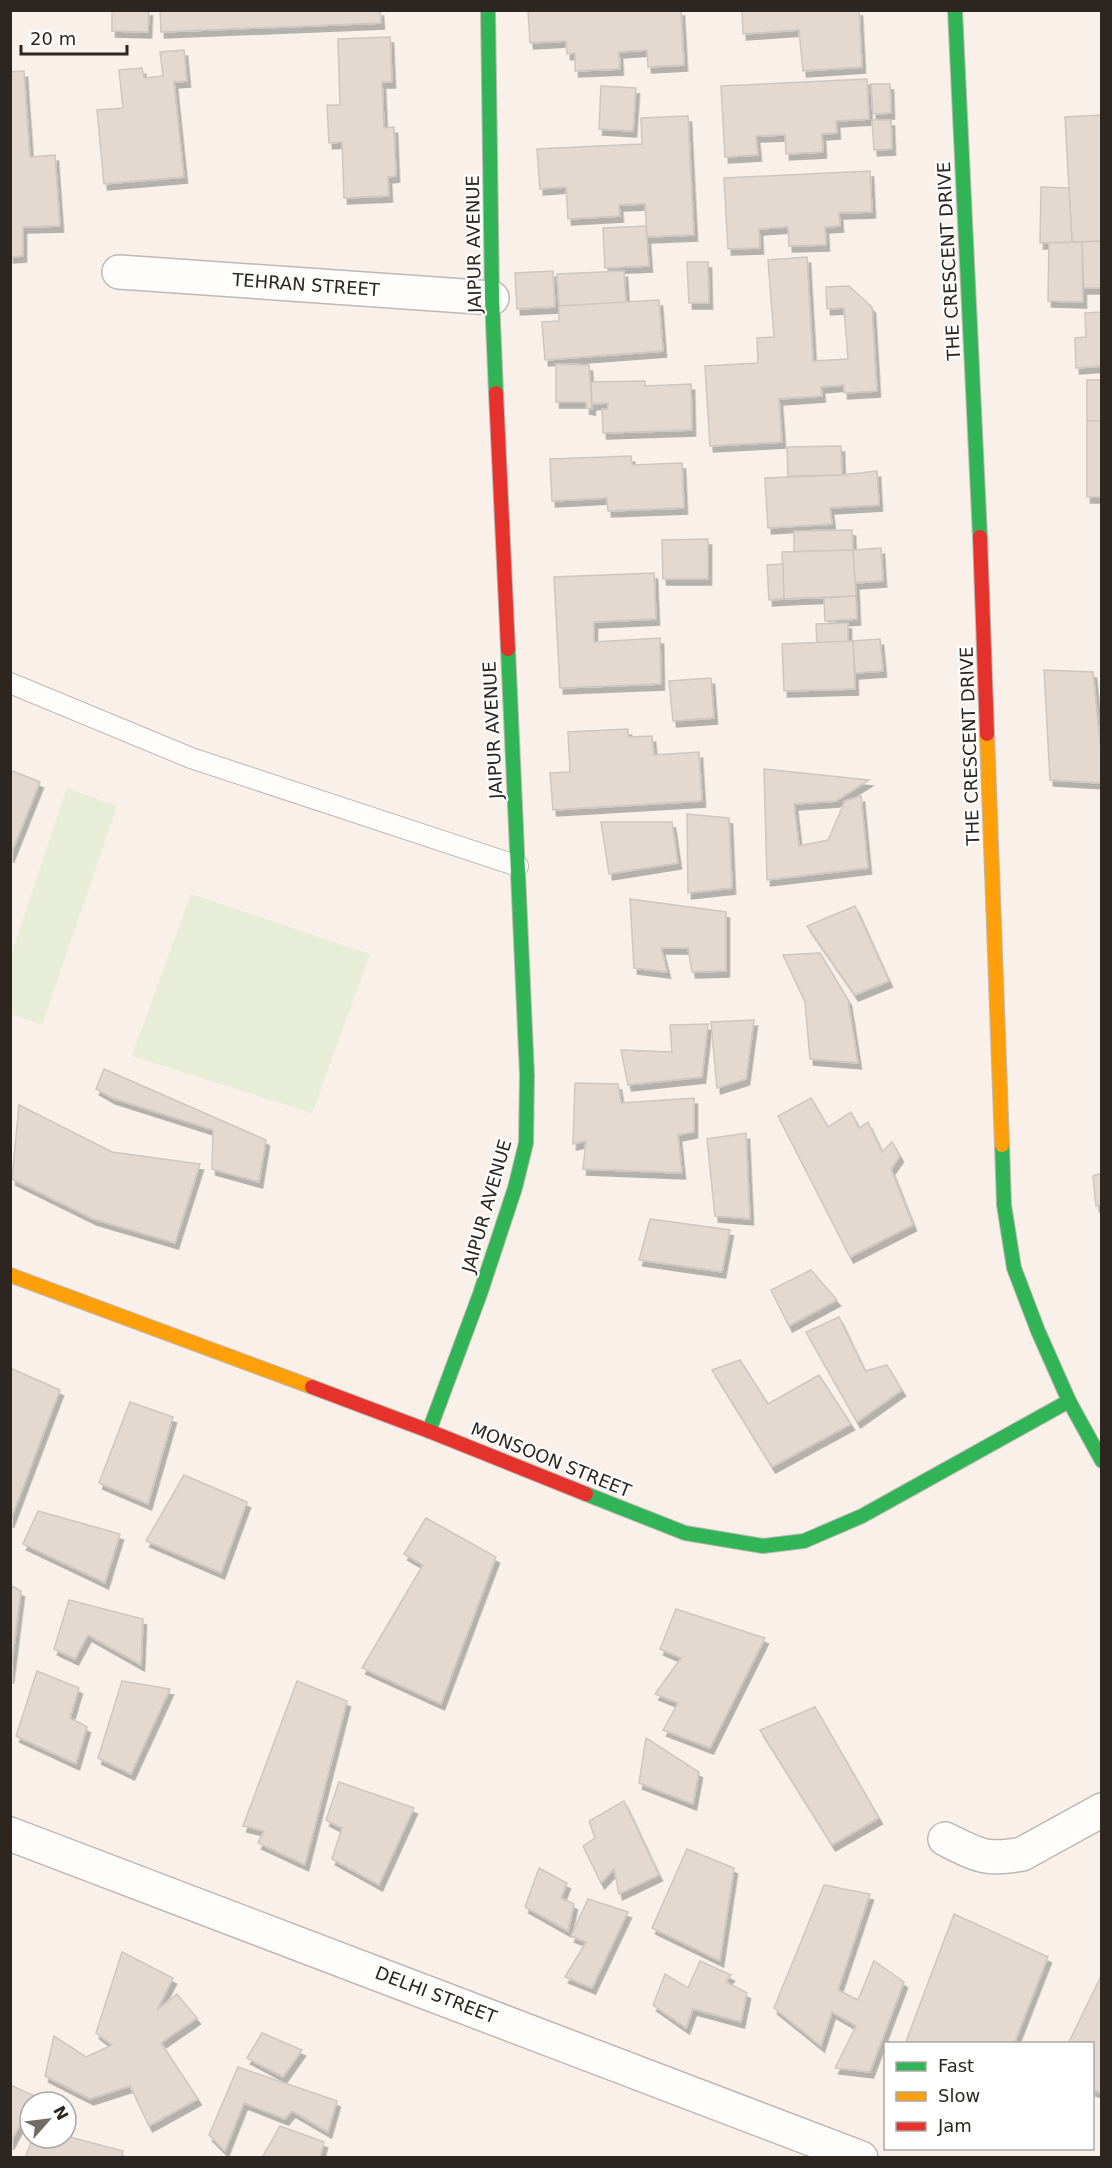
<svg xmlns="http://www.w3.org/2000/svg" width="1112" height="2168" viewBox="0 0 1112 2168" font-family="'DejaVu Sans',sans-serif">
<defs>
<filter id="shadow"><feDropShadow dx="3.5" dy="6" stdDeviation="0" flood-color="#0004"/></filter>
</defs>
<rect width="100%" height="100%" fill="#f8f0e9"/>
<!-- green -->
<g fill="#e8edd8">
<polygon points="67,788 117,806 42,1025 11,1014 11,956"/>
<polygon points="191,894 370,954 312,1113 132,1056"/>
</g>
<!-- building -->
<g fill="#e3d9d1" stroke="#cec6c0" stroke-width="1.5" filter="url(#shadow)">
<polygon points="112,10 149,10 148,32 112,31"/>
<polygon points="160,10 380,10 381,23 161,32"/>
<polygon points="528,10 681,10 684,65 648,67 647,50 619,52 620,69 575,71 575,53 567,54 566,41 530,43"/>
<polygon points="742,10 859,10 862,67 803,71 799,30 743,34"/>
<polygon points="390,37 392,82 382,82 384,128 394,127 396,176 388,177 389,196 344,198 342,142 329,143 327,105 340,105 338,39"/>
<polygon points="184,50 187,81 174,82 184,177 104,184 97,110 123,108 119,70 142,68 144,78 163,76 160,52"/>
<polygon points="24,71 30,157 55,155 60,226 23,227 23,256 10,257 10,72"/>
<polygon points="867,79 869,119 836,121 837,133 822,134 823,152 786,154 785,135 756,136 758,155 725,157 721,86"/>
<polygon points="871,84 890,84 891,113 873,114"/>
<polygon points="601,86 636,88 633,131 599,129"/>
<polygon points="1102,115 1102,241 1072,242 1065,117"/>
<polygon points="688,116 694,235 647,237 645,204 619,205 620,216 568,219 566,187 540,189 537,149 642,144 641,118"/>
<polygon points="872,120 891,120 892,149 874,150"/>
<polygon points="870,171 872,212 839,213 840,226 825,227 826,245 789,246 788,227 759,229 760,248 728,249 724,178"/>
<polygon points="1041,187 1069,188 1072,242 1040,243"/>
<polygon points="646,226 649,266 605,268 603,228"/>
<polygon points="1102,241 1102,288 1084,288 1082,242"/>
<polygon points="1082,242 1083,302 1048,301 1049,243"/>
<polygon points="807,257 813,361 848,359 844,308 827,309 826,287 849,286 872,307 877,391 844,393 844,385 821,387 822,396 779,399 782,442 710,446 705,366 758,363 757,338 774,337 768,260"/>
<polygon points="687,262 708,262 709,303 689,303"/>
<polygon points="553,271 555,307 517,309 515,273"/>
<polygon points="624,271 626,303 559,306 557,274"/>
<polygon points="659,300 663,351 545,360 542,322 559,321 559,306"/>
<polygon points="1101,312 1102,366 1076,368 1075,338 1086,337 1085,313"/>
<polygon points="556,364 589,365 592,409 586,408 586,402 556,402"/>
<rect x="1087" y="380" width="15" height="41"/>
<polygon points="645,381 645,386 691,384 692,430 603,433 602,409 608,409 608,403 592,404 591,382"/>
<rect x="1087" y="421" width="15" height="76"/>
<polygon points="841,446 842,475 788,476 787,447"/>
<polygon points="631,456 632,465 682,463 684,508 608,511 607,498 552,501 550,459"/>
<polygon points="877,471 879,505 830,508 832,524 768,528 765,478 842,475"/>
<polygon points="852,530 853,550 794,552 794,531"/>
<polygon points="708,539 708,579 663,579 662,540"/>
<polygon points="881,548 883,581 855,583 853,550"/>
<polygon points="853,550 856,596 784,599 782,552"/>
<polygon points="783,564 784,599 769,600 767,565"/>
<polygon points="654,573 656,619 594,622 594,642 660,638 661,684 560,688 554,577"/>
<polygon points="856,596 857,619 825,621 824,598"/>
<polygon points="848,623 848,642 817,643 816,624"/>
<polygon points="880,639 883,671 855,673 853,641"/>
<polygon points="853,641 855,689 784,691 782,644"/>
<polygon points="1044,670 1093,672 1102,762 1102,783 1050,780"/>
<polygon points="711,678 714,718 673,721 669,681"/>
<polygon points="628,729 628,737 652,736 654,755 699,752 702,801 553,810 550,773 570,772 568,732"/>
<polygon points="764,769 869,780 836,801 794,804 799,846 828,840 845,801 861,796 868,868 767,880"/>
<polygon points="10,770 40,782 10,857"/>
<polygon points="687,814 729,818 732,888 688,893"/>
<polygon points="601,822 672,822 678,863 609,874"/>
<polygon points="630,899 726,912 726,971 692,972 688,948 661,948 667,972 634,968"/>
<polygon points="855,906 889,981 855,995 807,926"/>
<polygon points="820,953 848,1000 858,1063 810,1059 805,1002 783,955"/>
<polygon points="754,1020 746,1079 717,1088 711,1022"/>
<polygon points="708,1024 702,1077 628,1085 621,1050 672,1052 670,1025"/>
<polygon points="104,1069 266,1140 259,1182 212,1169 213,1130 112,1098 96,1089"/>
<polygon points="575,1083 618,1084 621,1103 694,1098 694,1132 678,1135 682,1173 583,1169 586,1141 573,1144"/>
<polygon points="811,1098 828,1127 851,1112 859,1128 868,1122 882,1152 892,1142 900,1156 891,1169 913,1225 850,1257 778,1116"/>
<polygon points="19,1105 112,1152 200,1164 175,1243 93,1219 12,1179"/>
<polygon points="746,1133 750,1219 715,1216 707,1139"/>
<polygon points="1102,1173 1102,1204 1096,1206 1093,1176"/>
<polygon points="650,1219 730,1230 722,1272 639,1260"/>
<polygon points="811,1270 837,1300 789,1326 771,1290"/>
<polygon points="839,1317 865,1371 887,1365 902,1390 857,1422 806,1332"/>
<polygon points="740,1360 768,1404 819,1375 851,1424 772,1467 712,1370"/>
<polygon points="10,1368 60,1390 10,1522"/>
<polygon points="130,1402 173,1417 148,1504 99,1483"/>
<polygon points="184,1475 247,1502 221,1573 146,1541"/>
<polygon points="38,1511 120,1534 105,1583 23,1544"/>
<polygon points="426,1518 496,1557 441,1704 362,1668 423,1565 404,1554"/>
<polygon points="10,1585 21,1591 10,1678"/>
<polygon points="69,1600 143,1619 141,1665 88,1635 75,1659 54,1649"/>
<polygon points="676,1609 765,1638 710,1748 663,1730 678,1703 655,1694 681,1658 660,1649"/>
<polygon points="37,1671 79,1688 70,1718 87,1727 76,1764 16,1736"/>
<polygon points="122,1681 170,1689 131,1774 98,1758"/>
<polygon points="297,1681 347,1701 305,1865 258,1843 264,1831 243,1826"/>
<polygon points="815,1707 879,1818 832,1845 760,1730"/>
<polygon points="646,1738 699,1772 693,1804 639,1783"/>
<polygon points="339,1782 414,1808 379,1885 332,1859 342,1828 326,1820"/>
<polygon points="624,1801 659,1875 619,1894 614,1869 601,1883 583,1846 595,1838 589,1821"/>
<polygon points="687,1849 734,1868 720,1961 652,1928"/>
<polygon points="539,1868 567,1883 561,1898 574,1904 568,1931 525,1907"/>
<polygon points="824,1885 870,1894 838,1990 858,2000 874,1961 904,1982 870,2072 835,2068 856,2026 832,2012 821,2046 774,2008"/>
<polygon points="588,1899 628,1912 592,1988 565,1977 586,1942 571,1936"/>
<polygon points="954,1914 1048,1957 1014,2044 905,2044"/>
<polygon points="122,1952 173,1978 157,2010 177,1994 197,2018 161,2043 198,2099 149,2126 130,2086 90,2099 45,2076 54,2036 86,2057 112,2045 96,2033"/>
<polygon points="700,1961 731,1975 726,1982 747,1993 741,2022 693,2009 686,2028 653,2005 665,1974 688,1988"/>
<polygon points="1102,1974 1102,2093 1092,2090 1092,2044 1068,2044"/>
<polygon points="262,2033 302,2050 283,2077 247,2058"/>
<polygon points="238,2067 337,2101 328,2132 292,2111 285,2119 244,2103 225,2151 209,2135"/>
<polygon points="10,2085 35,2096 10,2144"/>
<polygon points="280,2126 324,2142 320,2158 262,2158"/>
<polygon points="66,2136 123,2151 121,2158 25,2158 33,2138 66,2138"/>
</g>
<g fill="none" stroke-linecap="round" stroke-linejoin="round">
<!-- lane casing -->
<g stroke="#bfb8b2" stroke-width="22">
<polyline id="lane" points="10,683 191,758 518,866"/>
</g>
<!-- street casing -->
<g stroke="#bfb8b2" stroke-width="36">
<g id="street">
<polyline points="119,272 492,298"/>
<polyline points="10,1834 861,2158"/>
<path d="M 945,1839 C 977,1855 986,1861 1022,1854 L 1102,1810"/>
</g>
</g>
<!-- fast casing -->
<g stroke="#bfb8b2" stroke-width="16">
<g id="fast">
<polyline points="488,10 492,298 496,393"/>
<polyline points="955,10 980,537"/>
<polyline points="1002,1145 1004,1205 1014,1268 1038,1331 1069,1401 1102,1461"/>
<polyline points="429,1431 480,1294 515,1188 526,1143 527,1075 508,649"/>
<polyline points="586,1494 685,1533 763,1546 804,1541 862,1516 1069,1401"/>
</g>
</g>
<!-- slow casing -->
<g stroke="#bfb8b2" stroke-width="16">
<g id="slow">
<polyline points="987,734 1002,1145"/>
<polyline points="10,1275 312,1387"/>
</g>
</g>
<!-- jam casing -->
<g stroke="#bfb8b2" stroke-width="16">
<g id="jam">
<polyline points="496,393 508,649"/>
<polyline points="980,537 987,734"/>
<polyline points="312,1387 429,1431 586,1494"/>
</g>
</g>
<!-- lane -->
<use href="#lane" stroke="#fefdfc" stroke-width="20"/>
<!-- street -->
<use href="#street" stroke="#fefdfc" stroke-width="33"/>
<!-- fast -->
<use href="#fast" stroke="#30b455" stroke-width="14"/>
<!-- slow -->
<use href="#slow" stroke="#ff9f0a" stroke-width="14"/>
<!-- jam -->
<use href="#jam" stroke="#e5322d" stroke-width="14"/>
</g>
<g text-anchor="middle" stroke-width="4.5" stroke-linejoin="round" paint-order="stroke">
<!-- street labels -->
<g font-size="18" fill="#2c2520" stroke="#fff">
<text transform="translate(474 244) rotate(-91)" y="6">JAIPUR AVENUE</text>
<text transform="translate(949 261) rotate(-93)" y="6">THE CRESCENT DRIVE</text>
<text transform="translate(306 285) rotate(4)" y="6">TEHRAN STREET</text>
<text transform="translate(493 730) rotate(-93)" y="6">JAIPUR AVENUE</text>
<text transform="translate(970 746) rotate(-92)" y="6">THE CRESCENT DRIVE</text>
<text transform="translate(487 1206) rotate(-74)" y="6">JAIPUR AVENUE</text>
<text transform="translate(551 1460) rotate(22)" y="6">MONSOON STREET</text>
<text transform="translate(436 1995) rotate(21)" y="6">DELHI STREET</text>
</g>
</g>
<!-- border -->
<rect width="1112" height="2168" fill="none" stroke="#2c2520" stroke-width="24"/>
<!-- legend -->
<rect x="884" y="2042" width="210" height="108" fill="#ffffff" stroke="#aba8a6" stroke-width="1.5"/>
<rect x="896" y="2062" width="30" height="9" fill="#30b455" stroke="#aba8a6" stroke-width="1.5"/>
<text x="938" y="2072" font-size="18" fill="#2c2520">Fast</text>
<rect x="896" y="2092" width="30" height="9" fill="#ff9f0a" stroke="#aba8a6" stroke-width="1.5"/>
<text x="938" y="2102" font-size="18" fill="#2c2520">Slow</text>
<rect x="896" y="2122" width="30" height="9" fill="#e5322d" stroke="#aba8a6" stroke-width="1.5"/>
<text x="938" y="2132" font-size="18" fill="#2c2520">Jam</text>
<!-- north arrow -->
<g transform="translate(48 2120) rotate(62)"><circle r="28" fill="#ffffff" stroke="#aba8a6" stroke-width="1.5"/>
<path d="M0-4.5L10 22L0 15L-10 22Z" fill="#736c66"/>
<text y="-9" font-size="16" font-weight="bold" text-anchor="middle" fill="#2c2520">N</text>
</g>
<!-- scale -->
<path d="M21 45v9h106v-9" fill="none" stroke="#2c2520" stroke-width="3"/>
<text x="30" y="45" font-size="18" fill="#2c2520" stroke="#ffffff" stroke-width="4.5" paint-order="stroke">20 m</text>
</svg>
